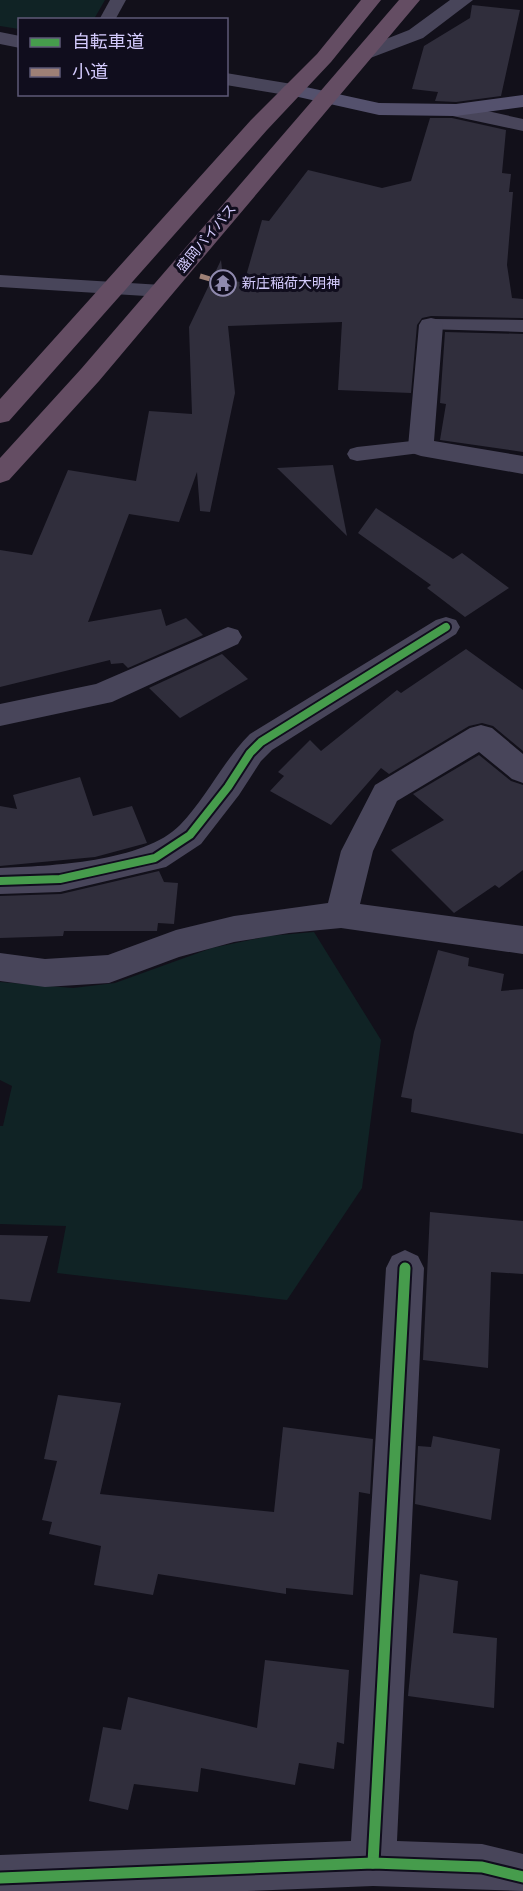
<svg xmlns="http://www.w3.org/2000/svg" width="523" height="1891" viewBox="0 0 523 1891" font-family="'IBM Plex Sans','Noto Sans JP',sans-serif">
<rect width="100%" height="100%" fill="#12101a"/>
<!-- green -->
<g fill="#102325">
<polygon points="0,0 105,0 94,19 20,20 19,29 0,26"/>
<polygon points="314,932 381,1040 362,1188 287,1300 57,1273 66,1226 0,1224 0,1126 3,1126 12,1086 0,1080 0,982 73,988 115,983 212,948 269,936"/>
</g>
<!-- building -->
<g fill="#302e3c">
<polygon points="472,5 520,10 501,96 456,102 435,101 438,92 412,89 424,46 470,18"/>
<polygon points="430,118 452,118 506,130 502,173 511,174 509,192 513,192 507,265 512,298 523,299 523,318 431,316 422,318 417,325 411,393 338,390 342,322 228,326 235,393 210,512 200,511 197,472 179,522 129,514 88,622 161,609 166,626 186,618 203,635 128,668 123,663 111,664 110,660 0,687 0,550 32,555 68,470 136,481 149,411 192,414 189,327 221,260 223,278 244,283 262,220 269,221 308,170 382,188 411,181"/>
<polygon points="445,332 523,334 523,452 440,440 446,404 440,403"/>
<polygon points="333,465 347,536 277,468"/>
<polygon points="376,508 453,559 462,553 509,588 465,617 427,588 431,585 358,533"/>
<polygon points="466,649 523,690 523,751 493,726 482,723 469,726 389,774 381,768 331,825 270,791 284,776 278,772 310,740 321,751 397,690 401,693"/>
<polygon points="222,654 248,679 180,718 149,688"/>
<polygon points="479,755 511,781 523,785 523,870 499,888 495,885 454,913 391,850 444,820 413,794"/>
<polygon points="80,777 93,816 132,806 147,843 95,857 0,866 0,806 17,809 13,795"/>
<polygon points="159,871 164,882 178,883 174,924 158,923 157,931 64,931 63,936 0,938 0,896 61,894"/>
<polygon points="438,950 469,958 468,966 504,974 501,991 523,989 523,1134 411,1112 412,1099 401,1097 414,1032"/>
<polygon points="430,1212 523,1221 523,1274 491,1272 488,1368 423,1360"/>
<polygon points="0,1235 48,1236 30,1302 0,1299"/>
<polygon points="58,1395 121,1403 100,1494 274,1512 283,1427 373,1439 370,1494 359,1492 353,1595 286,1588 286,1594 158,1574 153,1595 94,1585 101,1546 49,1534 52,1522 42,1520 57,1461 44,1459"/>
<polygon points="433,1436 500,1449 491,1520 415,1504 418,1446 431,1447"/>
<polygon points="420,1574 458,1581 453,1633 497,1638 494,1708 408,1696"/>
<polygon points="265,1660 349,1670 344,1744 337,1742 334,1769 299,1763 295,1785 201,1768 198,1792 134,1784 128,1810 89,1801 103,1727 121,1730 128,1697 257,1728"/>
</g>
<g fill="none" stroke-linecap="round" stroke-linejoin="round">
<!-- lane -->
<g fill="#48455a" fill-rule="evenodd">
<polygon points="110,0 126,0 115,20 99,20"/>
<polygon points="0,275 162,285 169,287 171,291 169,295 162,297 0,287"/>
<polygon points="431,319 523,320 523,332 424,329 422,325 424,321"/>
<polygon points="421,440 428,442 431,447 428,452 357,461 350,459 347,454 350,449 357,447"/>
</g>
<!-- street -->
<g fill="#48455a" fill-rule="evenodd">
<polygon points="450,0 473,0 423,38 365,60 358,58 355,54 358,50 409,30"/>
<polygon points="0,32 20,36 20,48 0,44"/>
<polygon points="226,73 292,84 299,86 303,90 299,94 292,96 226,85"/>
<polygon points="456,104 523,119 523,131 448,115 445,110 448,105"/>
<polygon points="431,318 440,320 443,325 434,441 523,456 523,474 421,456 412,453 408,447 419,325 422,320"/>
<path d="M 446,617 L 456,620 L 460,627 L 456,634 L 272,750 L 261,761 L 239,795 L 201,844 L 166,867 L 60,892 L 0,894 L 0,868 C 50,866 144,862 180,825 C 207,797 223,761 250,734 L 436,620 Z"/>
<polygon points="228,627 238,630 242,637 238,644 112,702 0,726 0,704 96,684"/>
<polygon points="481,725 492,728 523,754 523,783 512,779 479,752 397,801 373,851 360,904 523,926 523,954 341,928 289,933 234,942 179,957 109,983 45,987 0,981 0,953 45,959 108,955 176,930 234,916 328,903 341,851 375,785 470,728"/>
<polygon points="405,1250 418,1256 424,1268 397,1841 482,1844 523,1854 523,1891 373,1886 247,1891 0,1891 0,1855 351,1841 386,1268 392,1256"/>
</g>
<!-- secondary -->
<polygon fill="#54516d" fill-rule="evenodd" points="292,84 379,103 456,104 523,95 523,107 456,116 379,115 285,94 281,90 285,86"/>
<!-- highway -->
<g fill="#644d63" fill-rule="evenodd">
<polygon points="361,0 381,0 331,62 267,130 9,421 0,423 0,399 251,120 317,54"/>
<polygon points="399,0 420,0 99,381 9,480 0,483 0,458 81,369"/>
</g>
<!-- quiet -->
<polyline stroke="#9e8076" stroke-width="5" stroke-dasharray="10 5" stroke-linecap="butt" points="200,276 217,281"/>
<!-- cycleway-far1 casing -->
<g stroke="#100d1d" stroke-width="12">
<polyline id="cycleway-far1" points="0,881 60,879 155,858 190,835 228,787 250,753 261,742 446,627"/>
</g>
<!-- cycleway casing -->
<g stroke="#100d1d" stroke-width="15">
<g id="cycleway">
<polyline points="373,1863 405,1268"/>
<polyline points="0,1878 373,1863 482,1867 523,1877"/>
</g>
</g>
<!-- cycleway-far1 -->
<use href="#cycleway-far1" stroke="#469c4c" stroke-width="8"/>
<!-- cycleway -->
<use href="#cycleway" stroke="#469c4c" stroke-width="11"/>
</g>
<!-- icons -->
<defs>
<g id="temple-ring" transform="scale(1.35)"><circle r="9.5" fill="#100d1d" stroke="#908aae" stroke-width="1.5"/><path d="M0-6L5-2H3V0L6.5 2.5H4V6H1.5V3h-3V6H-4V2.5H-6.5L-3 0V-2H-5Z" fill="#908aae"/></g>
</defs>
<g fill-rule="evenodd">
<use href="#temple-ring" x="223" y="283"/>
</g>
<g text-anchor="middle" stroke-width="6" stroke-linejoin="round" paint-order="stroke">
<!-- far-street labels -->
<g font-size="14" fill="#d4cbfd" stroke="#100d1d">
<text transform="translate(206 238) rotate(-50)" y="5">盛岡バイパス</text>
</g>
<!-- far-poi labels -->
<g font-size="14" fill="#d4cbfd" stroke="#100d1d" text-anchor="start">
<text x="242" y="288">新庄稲荷大明神</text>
</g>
</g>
<!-- legend -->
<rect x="18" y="18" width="210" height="78" fill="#100d1d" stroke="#5e5977" stroke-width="1.5"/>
<rect x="30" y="38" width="30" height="9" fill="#469c4c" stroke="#5e5977" stroke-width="1.5"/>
<text x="72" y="48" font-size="18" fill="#d4cbfd">自転車道</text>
<rect x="30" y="68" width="30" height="9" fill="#9e8076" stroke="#5e5977" stroke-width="1.5"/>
<text x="72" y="78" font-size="18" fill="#d4cbfd">小道</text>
</svg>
